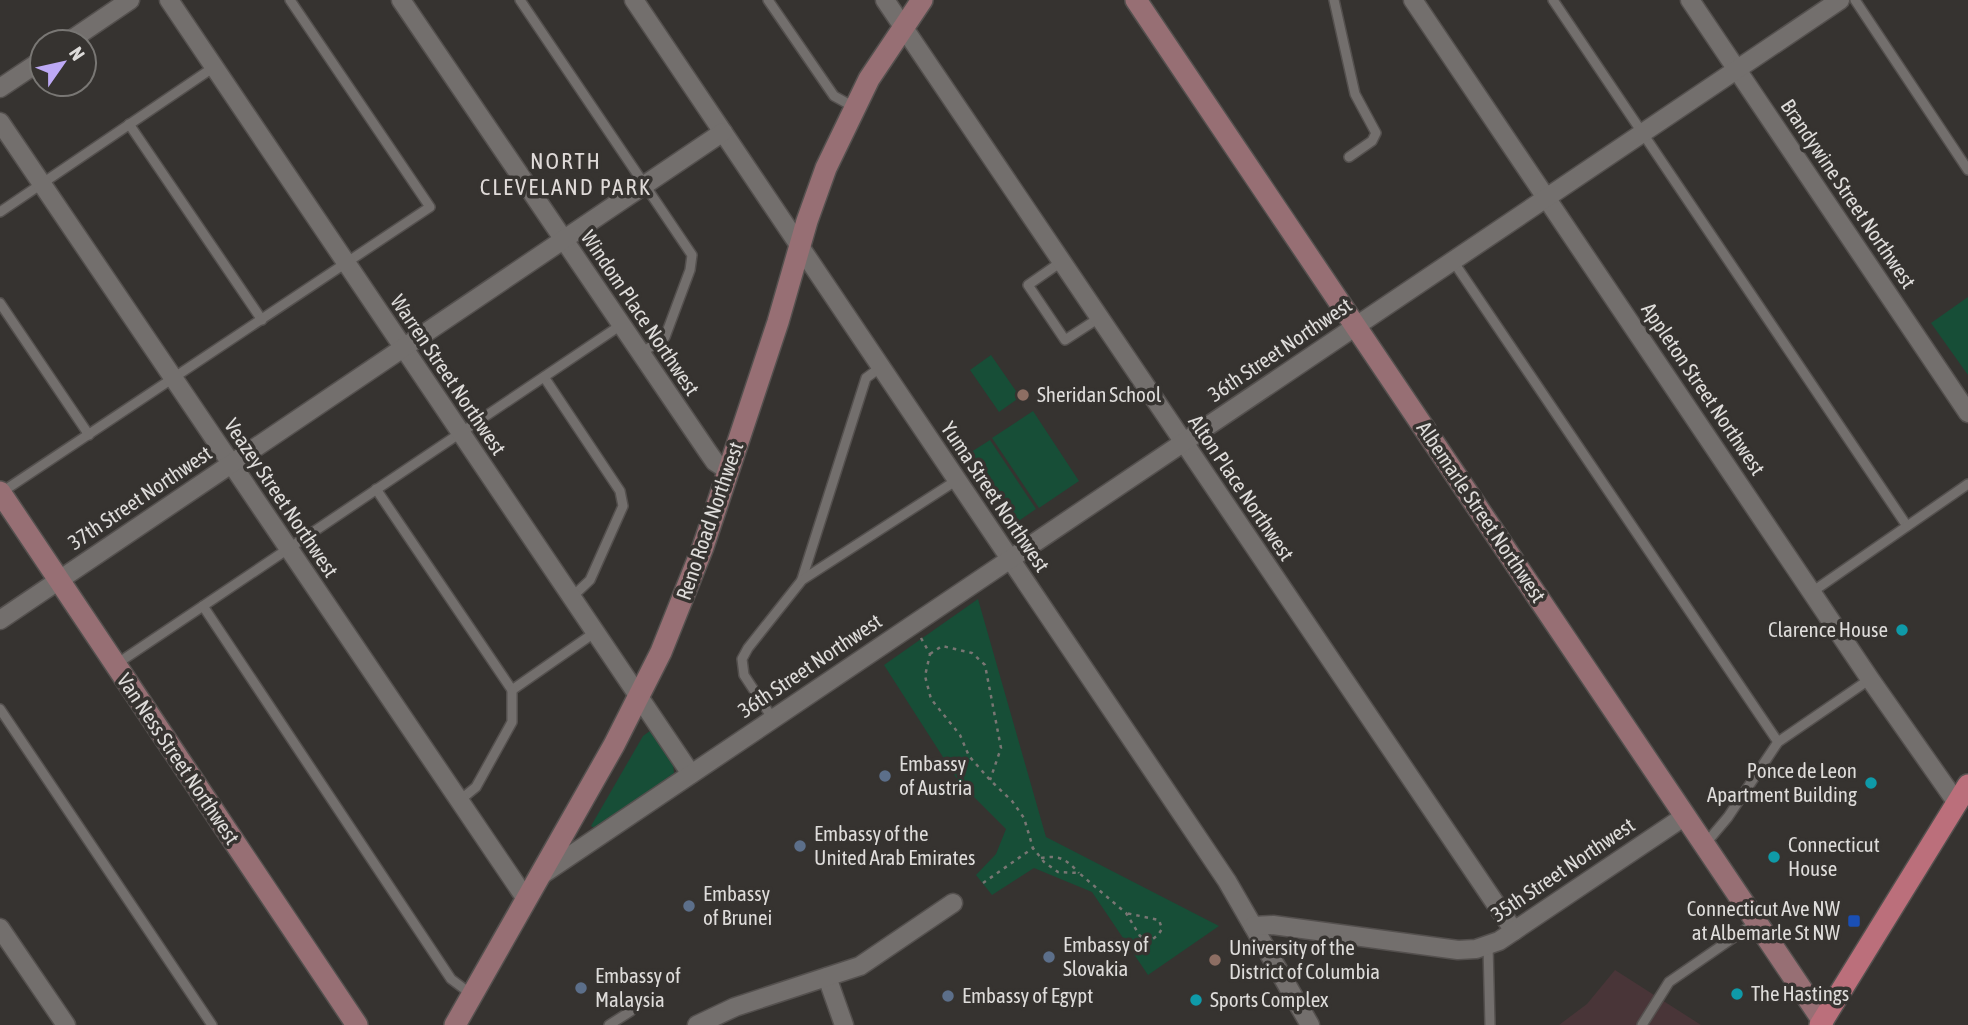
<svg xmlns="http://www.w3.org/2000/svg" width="1968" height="1025" viewBox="0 0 1968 1025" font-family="'Asap Condensed',sans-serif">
<rect width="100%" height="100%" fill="#363330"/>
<!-- commercial -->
<polygon fill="#493538" points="1615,970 1701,1025 1559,1025 1587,1004"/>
<!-- green -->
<g fill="#174e37">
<polygon points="1968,297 1968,375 1931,323"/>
<polygon points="991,355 1020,397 999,412 970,370"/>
<polygon points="1033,411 1079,481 1039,508 992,438"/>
<polygon points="990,440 1036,509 1014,524 968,454"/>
<polygon points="978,599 1046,837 1219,926 1148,975 1092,892 1034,868 992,895 976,875 996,854 1006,829 959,782 884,665"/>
<polygon points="650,731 673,764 674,773 596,829 591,826 643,736"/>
</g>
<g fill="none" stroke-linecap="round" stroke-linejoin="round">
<!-- lane casing -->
<g stroke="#54504e" stroke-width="12">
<g id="lane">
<polyline points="520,0 692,255 690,270 665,337 640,354"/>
<polyline points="768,0 834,96 854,107"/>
<polyline points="1334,0 1355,94 1376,133 1372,141 1349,157"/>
<polyline points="1553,0 1907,526"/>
<polyline points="1855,0 1968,170"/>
<polyline points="129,124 262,320"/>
<polyline points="0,212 214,67"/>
<polyline points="1453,261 1778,742"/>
<polyline points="1061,262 1028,285 1065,340 1099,318"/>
<polyline points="0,303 89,435"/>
<polyline points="544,377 620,491 623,506 590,580 571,598"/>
<polyline points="376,489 512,690 594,633"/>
<polyline points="2,492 430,207 290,0"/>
<polyline points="802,579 866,378 881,367"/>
<polyline points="1812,592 1968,484"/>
<polyline points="115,665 203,606"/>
<polyline points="0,709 212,1025"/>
<polyline points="773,719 744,675 742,659 748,648 802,580 957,480"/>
<polyline points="459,801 476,787 512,722 512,690"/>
<polyline points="1706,843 1728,817 1778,742 1870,679"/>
<polyline points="1488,946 1490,1025"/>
<polyline points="471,994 451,979 203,606 621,325"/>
<polyline points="609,1025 631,1011"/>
<polyline points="1642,1025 1669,982 1756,922"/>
</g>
</g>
<!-- street casing -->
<g stroke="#54504e" stroke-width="21">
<g id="street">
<polyline points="169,0 691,774"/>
<polyline points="401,0 708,452 715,462 729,471"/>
<polyline points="634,0 1227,881 1310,1025"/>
<polyline points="885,0 1514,931"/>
<polyline points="1413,0 1870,679 1957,803"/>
<polyline points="1690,0 1968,413"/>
<polyline points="68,42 130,0"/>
<polyline points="0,88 42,60"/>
<polyline points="0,122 526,899"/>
<polyline points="0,620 723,132"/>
<polyline points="540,876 1840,0"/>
<polyline points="1253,926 1273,925 1458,950 1476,949 1499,941 1685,816"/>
<polyline points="0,928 66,1025"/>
<polyline points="827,977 844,1025"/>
<polyline points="697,1025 735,1007 860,966 953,903"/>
</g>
</g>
<!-- secondary casing -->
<g stroke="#54504e" stroke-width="24">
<g id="secondary">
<polyline points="1136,0 1823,1021"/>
<polyline points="0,492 357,1025"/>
<polyline points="455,1025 614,745 661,652 703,547 778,322 807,221 826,168 869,79 922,0"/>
</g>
</g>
<!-- primary casing -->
<g stroke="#54504e" stroke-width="24">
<polyline id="primary" points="1820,1025 1968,785"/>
</g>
<!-- path -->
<g stroke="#787673" stroke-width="2.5" stroke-dasharray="3.5 5" stroke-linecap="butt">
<polyline points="921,638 930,654 925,676 931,699 960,735 969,756 990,780 1012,801 1024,818 1033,848 1044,862 1058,872 1079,873 1126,913 1140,936 1150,941 1158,935 1162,929 1159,920 1126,913"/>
<polyline points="930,654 942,646 972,653 985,665 1001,748 990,780"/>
<path d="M 1041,858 C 1060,855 1066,859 1079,873"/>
<polyline points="983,883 1033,848"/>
</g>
<!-- lane -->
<use href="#lane" stroke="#736f6d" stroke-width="9"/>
<!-- street -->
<use href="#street" stroke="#736f6d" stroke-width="18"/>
<!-- secondary -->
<use href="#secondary" stroke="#976f74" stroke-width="21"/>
<!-- primary -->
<use href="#primary" stroke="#bb6f7b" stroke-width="21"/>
</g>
<!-- markers -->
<g fill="#8d6e63" stroke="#363330" stroke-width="2.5">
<circle cx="1023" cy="395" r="7"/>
<circle cx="1215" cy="960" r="7"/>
</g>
<g fill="#0f9aa8" stroke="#363330" stroke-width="2.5">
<circle cx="1902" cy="630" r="7"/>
<circle cx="1871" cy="783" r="7"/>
<circle cx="1774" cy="857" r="7"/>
<circle cx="1737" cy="994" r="7"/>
<circle cx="1196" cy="1000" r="7"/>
</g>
<g fill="#5c6f8a" stroke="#363330" stroke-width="2.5">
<circle cx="885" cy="776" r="7"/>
<circle cx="800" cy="846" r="7"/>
<circle cx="689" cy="906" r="7"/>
<circle cx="1049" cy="957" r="7"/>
<circle cx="581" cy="988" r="7"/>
<circle cx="948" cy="996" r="7"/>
</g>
<rect fill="#1a4fb4" stroke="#363330" stroke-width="2.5" x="1847" y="914" width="14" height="14" rx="3.5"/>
<g text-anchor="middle" stroke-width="7" stroke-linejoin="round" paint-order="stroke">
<!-- street labels -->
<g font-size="21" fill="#dedcda" stroke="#363330">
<text transform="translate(1848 194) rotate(56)" y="7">Brandywine Street Northwest</text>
<text transform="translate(640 313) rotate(56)" y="7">Windom Place Northwest</text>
<text transform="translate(1280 350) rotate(-34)" y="7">36th Street Northwest</text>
<text transform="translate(448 375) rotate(56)" y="7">Warren Street Northwest</text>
<text transform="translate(1703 389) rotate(56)" y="7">Appleton Street Northwest</text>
<text transform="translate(1241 488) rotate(56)" y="7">Alton Place Northwest</text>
<text transform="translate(995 497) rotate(56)" y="7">Yuma Street Northwest</text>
<text transform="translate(140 498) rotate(-34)" y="7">37th Street Northwest</text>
<text transform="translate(281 498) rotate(56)" y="7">Veazey Street Northwest</text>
<text transform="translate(1481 512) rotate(56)" y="7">Albemarle Street Northwest</text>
<text transform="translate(710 521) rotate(-71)" y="7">Reno Road Northwest</text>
<text transform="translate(810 666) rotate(-34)" y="7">36th Street Northwest</text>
<text transform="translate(178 759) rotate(56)" y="7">Van Ness Street Northwest</text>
<text transform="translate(1563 870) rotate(-34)" y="7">35th Street Northwest</text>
</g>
<!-- poi labels -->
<g font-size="21" fill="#dedcda" stroke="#363330" text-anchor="start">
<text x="1037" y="402">Sheridan School</text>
<text x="1888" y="637" text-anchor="end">Clarence House</text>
<text x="899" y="771">Embassy<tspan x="899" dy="24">of Austria</tspan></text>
<text x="1857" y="778" text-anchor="end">Ponce de Leon<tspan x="1857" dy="24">Apartment Building</tspan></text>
<text x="814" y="841">Embassy of the<tspan x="814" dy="24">United Arab Emirates</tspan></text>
<text x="1788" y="852">Connecticut<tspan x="1788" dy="24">House</tspan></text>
<text x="703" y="901">Embassy<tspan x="703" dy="24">of Brunei</tspan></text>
<text x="1840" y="916" text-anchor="end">Connecticut Ave NW<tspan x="1840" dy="24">at Albemarle St NW</tspan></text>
<text x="1063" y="952">Embassy of<tspan x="1063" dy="24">Slovakia</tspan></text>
<text x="1229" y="955">University of the<tspan x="1229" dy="24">District of Columbia</tspan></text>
<text x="595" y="983">Embassy of<tspan x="595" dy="24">Malaysia</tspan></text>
<text x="1751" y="1001">The Hastings</text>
<text x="962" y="1003">Embassy of Egypt</text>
<text x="1210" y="1007">Sports Complex</text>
</g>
<!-- neighbourhood labels -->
<g font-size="23" letter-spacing="2" fill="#dfdad8" stroke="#363330">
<text x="566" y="169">NORTH<tspan x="566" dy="26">CLEVELAND PARK</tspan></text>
</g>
</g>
<!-- north arrow -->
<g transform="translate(63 63) rotate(56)"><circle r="33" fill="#363330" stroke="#797774" stroke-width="2"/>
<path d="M0-5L12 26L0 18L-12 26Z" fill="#bda9f5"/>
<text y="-10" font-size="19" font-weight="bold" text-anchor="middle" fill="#dedcda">N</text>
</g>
</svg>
